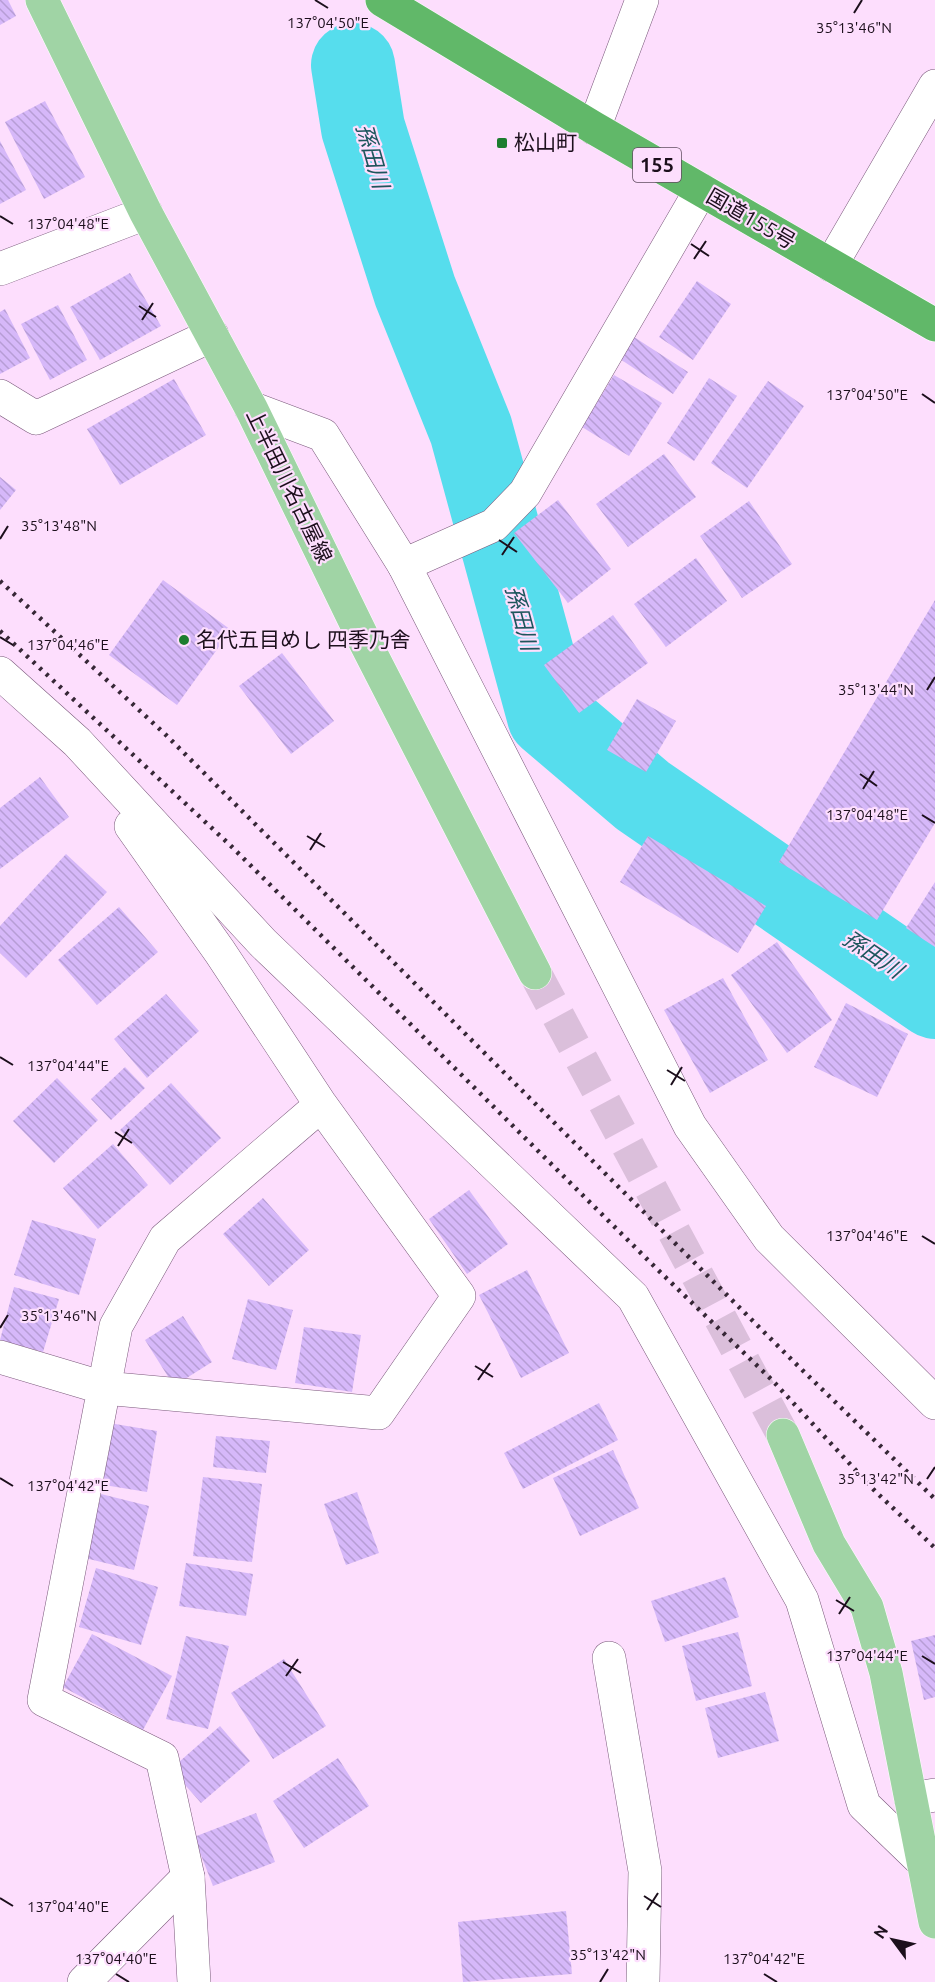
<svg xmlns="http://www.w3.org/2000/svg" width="935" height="1982" viewBox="0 0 935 1982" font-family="Ubuntu,'Noto Sans JP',sans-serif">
<defs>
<pattern id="building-back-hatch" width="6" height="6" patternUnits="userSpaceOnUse" patternTransform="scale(1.5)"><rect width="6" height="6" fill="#d6b8f9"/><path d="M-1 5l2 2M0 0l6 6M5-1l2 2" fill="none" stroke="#b79dd5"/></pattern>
</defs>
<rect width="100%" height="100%" fill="#fddefd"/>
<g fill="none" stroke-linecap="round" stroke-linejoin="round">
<!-- river -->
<polyline stroke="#56dded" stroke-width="84" points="353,65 363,128 415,291 471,430 549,716 643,796 935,997"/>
</g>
<!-- building -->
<g fill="url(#building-back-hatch)">
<polygon points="0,0 8,0 16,16 0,25"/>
<polygon points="45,101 85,177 44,199 5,122"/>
<polygon points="0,141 26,190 0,204"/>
<polygon points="130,273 161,326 100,360 70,307"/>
<polygon points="697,281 731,304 693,360 659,337"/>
<polygon points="58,305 87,360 50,380 21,324"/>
<polygon points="5,309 30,358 0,374 0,312"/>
<polygon points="634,337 688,372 673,394 620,359"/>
<polygon points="614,375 662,403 629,456 582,427"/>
<polygon points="709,378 737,396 694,461 667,443"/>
<polygon points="174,379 206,435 120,485 87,429"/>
<polygon points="768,381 804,406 747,488 711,463"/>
<polygon points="664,454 696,497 628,547 596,504"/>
<polygon points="0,477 16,490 0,510"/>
<polygon points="558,500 611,569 568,603 514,533"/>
<polygon points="749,501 792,564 742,598 700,536"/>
<polygon points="696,558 727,601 666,647 634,604"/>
<polygon points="163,580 231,630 177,705 109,655"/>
<polygon points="935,600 935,823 877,920 779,862"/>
<polygon points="613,615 648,663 579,713 544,665"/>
<polygon points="282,653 334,721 291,754 239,686"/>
<polygon points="637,699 676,721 646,772 607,750"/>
<polygon points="40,777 69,817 0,869 0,808"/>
<polygon points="648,836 766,906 738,953 620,882"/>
<polygon points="66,854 107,892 26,978 0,953 0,926"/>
<polygon points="935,882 935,947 906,928"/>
<polygon points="119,907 158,952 97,1005 58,960"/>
<polygon points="777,942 832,1020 787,1053 731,975"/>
<polygon points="723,978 768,1060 710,1093 664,1010"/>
<polygon points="166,994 199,1031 147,1078 114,1039"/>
<polygon points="846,1003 908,1034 877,1097 814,1067"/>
<polygon points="125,1067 145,1088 111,1120 91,1099"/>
<polygon points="57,1078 98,1120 54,1163 13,1121"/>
<polygon points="171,1083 221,1138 170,1185 120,1130"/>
<polygon points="113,1144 148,1185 98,1229 63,1188"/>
<polygon points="469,1190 508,1244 467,1274 429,1219"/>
<polygon points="263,1198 309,1250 269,1286 223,1234"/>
<polygon points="32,1220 96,1239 79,1295 14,1275"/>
<polygon points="527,1270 569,1353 521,1378 479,1295"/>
<polygon points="14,1287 59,1299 43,1352 0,1340"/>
<polygon points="248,1299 293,1310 276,1370 232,1359"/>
<polygon points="183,1316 212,1362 174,1386 145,1340"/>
<polygon points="304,1327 361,1335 352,1392 295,1383"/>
<polygon points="599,1403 618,1440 523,1489 504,1453"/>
<polygon points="109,1423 157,1431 147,1492 98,1484"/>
<polygon points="216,1436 270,1441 266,1473 213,1467"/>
<polygon points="613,1450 639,1508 580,1536 553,1478"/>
<polygon points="203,1477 262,1484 252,1562 193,1556"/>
<polygon points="357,1492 379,1553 346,1565 324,1504"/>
<polygon points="101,1494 149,1506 134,1570 85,1558"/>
<polygon points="186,1563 253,1574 246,1616 179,1606"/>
<polygon points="96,1568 158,1587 141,1645 79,1627"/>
<polygon points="725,1577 739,1617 665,1642 651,1601"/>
<polygon points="738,1632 752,1686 696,1701 682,1646"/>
<polygon points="92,1634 172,1676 143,1730 63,1687"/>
<polygon points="935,1635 935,1697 924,1700 911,1641"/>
<polygon points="186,1636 229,1646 208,1729 166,1719"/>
<polygon points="284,1659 326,1726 273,1759 231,1693"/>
<polygon points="765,1692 779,1741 718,1758 705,1708"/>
<polygon points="220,1726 250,1761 201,1803 171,1769"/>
<polygon points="338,1758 369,1806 304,1848 273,1801"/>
<polygon points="256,1813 275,1862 213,1886 194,1837"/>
<polygon points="566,1911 572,1974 463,1982 458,1922"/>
</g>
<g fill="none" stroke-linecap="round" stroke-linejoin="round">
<!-- major-tunnel -->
<polyline stroke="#dbbfdb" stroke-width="33" stroke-dasharray="33 16" stroke-linecap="butt" points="535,973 783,1435"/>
<!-- minor casing -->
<g stroke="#7a597b" stroke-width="34">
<g id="minor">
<polyline points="594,128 642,0"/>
<polyline points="831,265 935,86"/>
<polyline points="0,269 146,213"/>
<polyline points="0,396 36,418 212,335"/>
<polyline points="251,408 323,435 404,565 690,1126 769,1238 935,1403"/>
<polyline points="404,565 494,525 525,493 701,190"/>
<polyline points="0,673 77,742 263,943 633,1297 802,1600 864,1805 922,1861"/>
<polyline points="131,826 220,952 321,1105 459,1296 378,1413 104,1388 116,1326 165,1239 321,1105"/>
<polyline points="0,1357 104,1388 44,1700 162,1758 188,1877 194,1982"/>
<polyline points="609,1658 645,1871 643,1982"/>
<polyline points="911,1799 935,1795"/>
<polyline points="84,1982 188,1877"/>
</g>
</g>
<!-- major casing -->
<g stroke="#fff" stroke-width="34">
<g id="major">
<polyline points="42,0 146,213 251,408 364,640 535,973"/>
<polyline points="783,1435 829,1544 867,1607 886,1673 935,1922"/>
</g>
</g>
<!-- highway casing -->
<g stroke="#fff" stroke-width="34">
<polyline id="highway" points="382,0 594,128 935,325"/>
</g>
<!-- minor -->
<use href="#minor" stroke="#fff" stroke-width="33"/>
<!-- major -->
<use href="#major" stroke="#a0d4a5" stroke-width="33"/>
<!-- highway -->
<use href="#highway" stroke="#61b869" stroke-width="33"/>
<!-- rail -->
<g stroke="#362736" stroke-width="4.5" stroke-dasharray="3 6" stroke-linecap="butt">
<polyline points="0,581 166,735 793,1361 935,1499"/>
<polyline points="0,631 230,845 657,1269 772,1380 875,1491 935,1548"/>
</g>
</g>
<!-- ticks -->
<path fill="none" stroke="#1c0f1c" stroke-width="2" d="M 315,0 L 328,8M 854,13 L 862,0M 0,216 L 13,224M 691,244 L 709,256M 694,259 L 706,241M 139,306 L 156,317M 142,320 L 153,303M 922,394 L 935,403M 0,539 L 8,526M 499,540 L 517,552M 502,555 L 514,537M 0,637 L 13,645M 927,690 L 935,677M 860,774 L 877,786M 863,789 L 874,771M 922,815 L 935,823M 307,836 L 325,847M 310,850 L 321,833M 0,1057 L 13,1065M 667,1070 L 685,1081M 671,1085 L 682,1067M 115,1132 L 132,1143M 118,1146 L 129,1129M 922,1236 L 935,1244M 0,1328 L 8,1315M 475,1366 L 493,1377M 478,1380 L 490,1363M 0,1478 L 13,1486M 927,1479 L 935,1467M 836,1600 L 854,1611M 839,1614 L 850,1597M 922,1656 L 935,1664M 283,1662 L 301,1673M 286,1676 L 298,1659M 644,1896 L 661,1907M 0,1898 L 13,1906M 647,1910 L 658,1893M 116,1974 L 129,1982M 764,1974 L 777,1982M 600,1982 L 608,1969"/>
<!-- markers -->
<g fill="#1c7d2f" stroke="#fddefd" stroke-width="2">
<rect x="496" y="137" width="12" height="12" rx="3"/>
<circle cx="184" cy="640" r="6"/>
</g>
<g text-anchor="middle" stroke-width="4.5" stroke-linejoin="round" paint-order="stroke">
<!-- shield labels -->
<rect fill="#fddefd" stroke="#604d60" stroke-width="1.5" x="633" y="148" width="48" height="34" rx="4.5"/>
<g font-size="20" font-weight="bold" fill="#1c0f1c">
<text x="657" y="172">155</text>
</g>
<!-- poi labels -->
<g font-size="21" fill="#1c0f1c" stroke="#fddefd" text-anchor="start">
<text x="514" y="150">松山町</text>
<text x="196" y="647">名代五目めし 四季乃舎</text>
</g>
<!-- street labels -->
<g font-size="21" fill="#1c0f1c" stroke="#fddefd">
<text transform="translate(751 219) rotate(30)" y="7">国道155号</text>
<text transform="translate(289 486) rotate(64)" y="7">上半田川名古屋線</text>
</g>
<!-- water labels -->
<g font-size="22" font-style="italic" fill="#1d565d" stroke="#fddefd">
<text transform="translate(373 156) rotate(74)" y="8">孫田川</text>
<text transform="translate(522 618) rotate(75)" y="8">孫田川</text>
<text transform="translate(873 954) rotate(34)" y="8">孫田川</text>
</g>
</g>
<g font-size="15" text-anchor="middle" fill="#1c0f1c" stroke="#fddefd" stroke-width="4.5" stroke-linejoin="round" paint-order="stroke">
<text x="328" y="28">137°04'50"E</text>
<text x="854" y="33">35°13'46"N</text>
<text x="68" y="229">137°04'48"E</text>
<text x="867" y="400">137°04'50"E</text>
<text x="59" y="531">35°13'48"N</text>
<text x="68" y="650">137°04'46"E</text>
<text x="876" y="695">35°13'44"N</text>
<text x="867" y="820">137°04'48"E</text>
<text x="68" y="1071">137°04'44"E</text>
<text x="867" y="1241">137°04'46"E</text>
<text x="59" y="1321">35°13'46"N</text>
<text x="876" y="1484">35°13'42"N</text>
<text x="68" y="1491">137°04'42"E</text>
<text x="867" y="1661">137°04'44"E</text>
<text x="68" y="1912">137°04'40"E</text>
<text x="608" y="1960">35°13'42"N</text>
<text x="116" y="1964">137°04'40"E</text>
<text x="764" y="1964">137°04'42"E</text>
</g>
<!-- north arrow -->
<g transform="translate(893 1940) rotate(303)" stroke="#fddefd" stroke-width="4.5" paint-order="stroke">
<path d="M0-4.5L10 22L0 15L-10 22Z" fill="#1c0f1c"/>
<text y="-9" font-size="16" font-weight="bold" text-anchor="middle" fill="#1c0f1c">N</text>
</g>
</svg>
